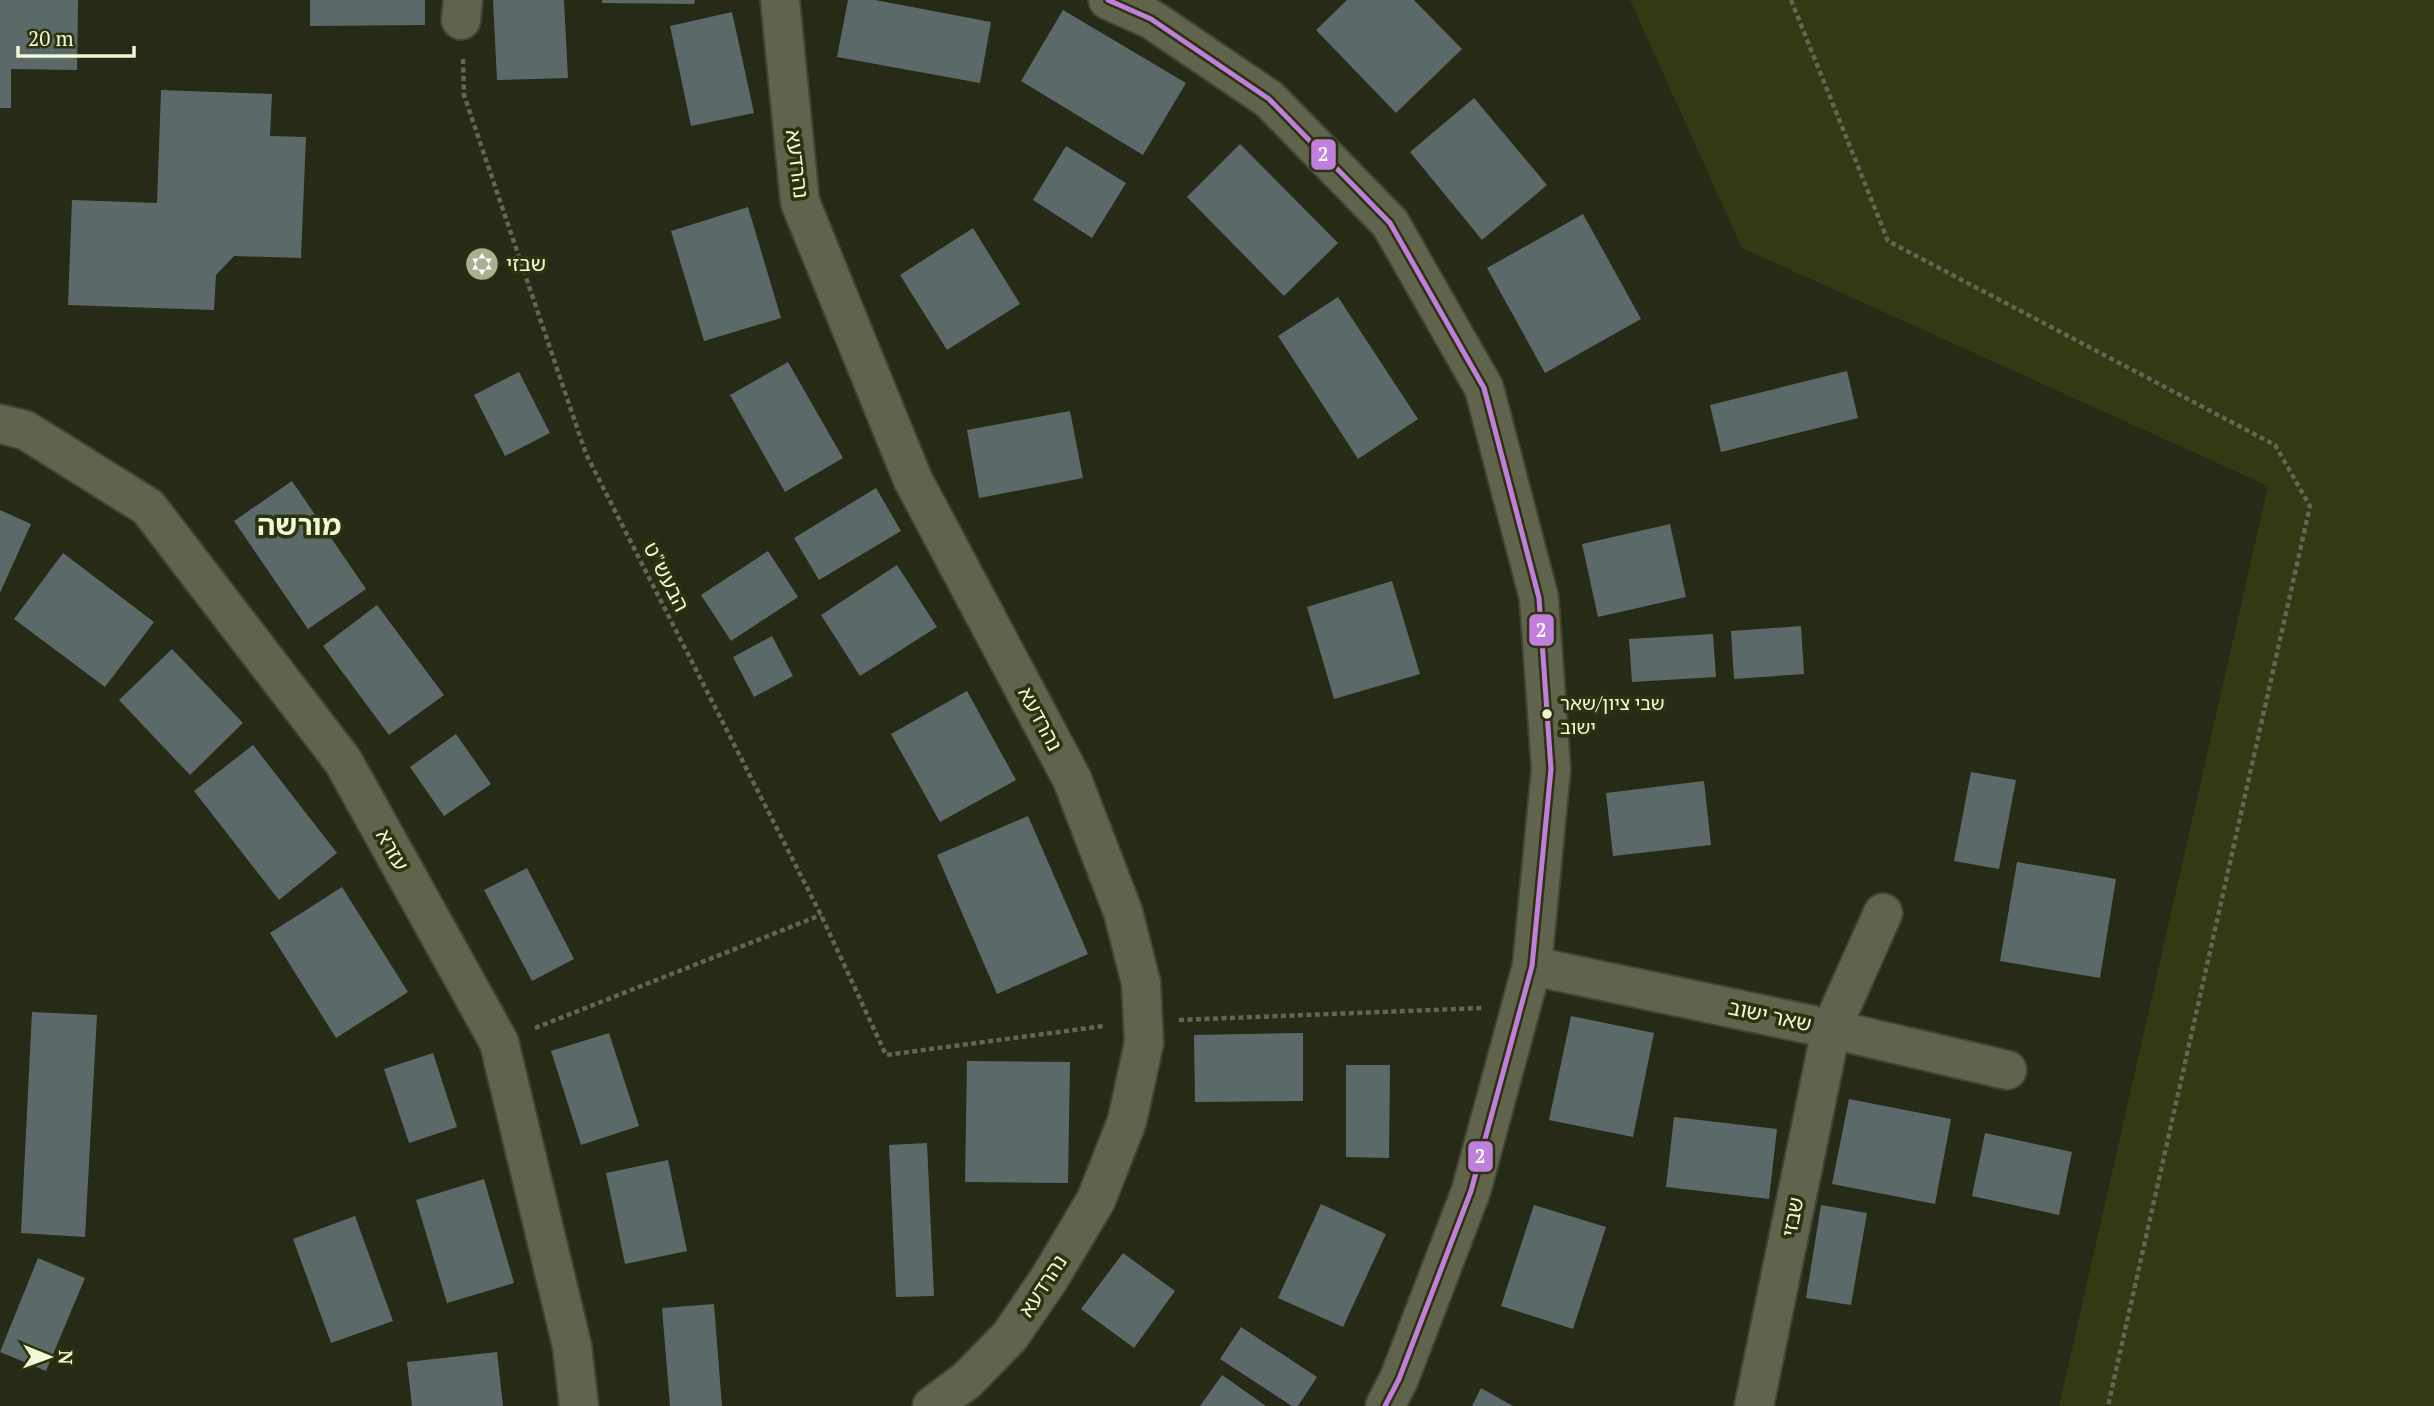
<svg xmlns="http://www.w3.org/2000/svg" width="2434" height="1406" viewBox="0 0 2434 1406" font-family="'PT Serif','Noto Sans Hebrew',serif">
<rect width="100%" height="100%" fill="#262a16"/>
<!-- built -->
<polygon fill="#333913" points="1630,0 2434,0 2434,1406 2059,1406 2268,486 1742,248"/>
<!-- building -->
<g fill="#5b6a69">
<polygon points="0,0 78,0 77,70 11,69 11,108 0,108"/>
<polygon points="310,0 425,0 425,25 310,26"/>
<polygon points="493,0 564,0 568,78 497,80"/>
<polygon points="602,0 695,0 694,4 602,3"/>
<polygon points="848,0 875,0 991,22 980,83 837,57"/>
<polygon points="1347,0 1414,0 1462,49 1396,113 1316,30"/>
<polygon points="1063,10 1186,83 1143,155 1021,81"/>
<polygon points="732,12 754,113 691,126 670,26"/>
<polygon points="161,90 272,94 270,136 306,137 301,258 234,256 216,275 214,310 68,305 72,200 157,203"/>
<polygon points="1474,98 1547,185 1482,240 1410,152"/>
<polygon points="1240,144 1338,243 1284,296 1187,197"/>
<polygon points="1066,146 1126,183 1092,238 1033,200"/>
<polygon points="748,207 781,318 704,341 671,231"/>
<polygon points="1583,214 1641,319 1545,373 1487,268"/>
<polygon points="973,228 1020,304 947,350 900,275"/>
<polygon points="1338,297 1418,419 1358,459 1278,336"/>
<polygon points="788,362 843,458 785,492 730,395"/>
<polygon points="1847,371 1858,418 1721,452 1710,405"/>
<polygon points="519,372 550,433 505,456 474,395"/>
<polygon points="1070,411 1083,478 979,498 967,430"/>
<polygon points="292,481 366,589 308,629 234,521"/>
<polygon points="876,488 901,531 819,580 794,538"/>
<polygon points="0,510 31,524 0,593"/>
<polygon points="1670,524 1686,597 1598,617 1582,544"/>
<polygon points="768,551 798,597 731,641 701,595"/>
<polygon points="63,553 154,622 105,687 14,619"/>
<polygon points="897,565 937,627 860,676 821,615"/>
<polygon points="1392,581 1420,674 1334,699 1307,607"/>
<polygon points="377,605 444,695 389,735 323,646"/>
<polygon points="1801,626 1804,674 1734,679 1731,631"/>
<polygon points="1713,634 1716,677 1632,682 1629,639"/>
<polygon points="772,636 793,676 754,697 733,657"/>
<polygon points="172,649 243,723 190,775 119,700"/>
<polygon points="967,691 1016,780 940,822 891,734"/>
<polygon points="456,734 491,784 444,816 410,767"/>
<polygon points="253,745 337,853 279,900 194,791"/>
<polygon points="1971,772 2016,780 1999,869 1954,861"/>
<polygon points="1704,781 1711,845 1613,856 1606,793"/>
<polygon points="1028,816 1088,954 997,994 937,855"/>
<polygon points="2017,862 2116,879 2100,978 2000,961"/>
<polygon points="527,868 574,959 532,981 484,890"/>
<polygon points="342,887 408,992 336,1038 270,933"/>
<polygon points="32,1012 97,1015 85,1237 21,1233"/>
<polygon points="1571,1016 1654,1033 1633,1137 1549,1120"/>
<polygon points="609,1033 639,1126 581,1145 551,1051"/>
<polygon points="1303,1033 1303,1101 1195,1102 1194,1035"/>
<polygon points="433,1053 457,1127 409,1143 384,1069"/>
<polygon points="967,1061 1070,1062 1068,1183 965,1182"/>
<polygon points="1346,1065 1390,1065 1389,1158 1346,1157"/>
<polygon points="1849,1099 1951,1119 1935,1204 1832,1184"/>
<polygon points="1674,1117 1777,1129 1769,1199 1666,1187"/>
<polygon points="1985,1133 2072,1152 2059,1215 1972,1196"/>
<polygon points="927,1143 934,1296 896,1297 889,1145"/>
<polygon points="668,1160 687,1251 625,1264 606,1173"/>
<polygon points="484,1179 514,1283 447,1303 416,1200"/>
<polygon points="1321,1204 1386,1234 1343,1327 1278,1298"/>
<polygon points="1534,1205 1606,1227 1573,1329 1501,1306"/>
<polygon points="1821,1205 1867,1213 1851,1305 1806,1298"/>
<polygon points="355,1216 393,1321 331,1343 293,1239"/>
<polygon points="1123,1253 1175,1291 1134,1348 1081,1309"/>
<polygon points="38,1258 85,1278 46,1371 0,1352"/>
<polygon points="714,1304 722,1406 670,1406 662,1308"/>
<polygon points="1241,1327 1317,1377 1298,1406 1292,1406 1220,1359"/>
<polygon points="497,1352 503,1406 412,1406 407,1362"/>
<polygon points="1222,1375 1266,1406 1200,1406"/>
<polygon points="1481,1388 1513,1406 1472,1406"/>
</g>
<g fill="none" stroke-linecap="round" stroke-linejoin="round">
<!-- minor casing -->
<g stroke="#414433" stroke-width="42">
<g id="minor">
<polyline points="780,0 800,202 913,480 1072,779 1123,912 1141,983 1144,1043 1127,1121 1096,1200 1049,1279 1010,1336 966,1381 932,1406"/>
<polyline points="1108,0 1151,19 1269,99 1390,223 1484,388 1539,598 1551,769 1532,966 1471,1191 1399,1379 1385,1406"/>
<polyline points="461,20 463,0"/>
<polyline points="0,424 25,430 148,507 343,761 499,1042 572,1346 579,1406"/>
<polyline points="1532,966 1831,1029 2007,1070"/>
<polyline points="1754,1406 1831,1029 1883,913"/>
</g>
</g>
<!-- path -->
<g stroke="#626652" stroke-width="4.5" stroke-dasharray="5 3.5" stroke-linecap="butt">
<polyline points="1791,0 1888,241 2275,445 2310,506 2108,1406"/>
<polyline points="463,59 464,95 586,454 821,915 886,1055 1104,1026"/>
<polyline points="1179,1020 1482,1008"/>
<polyline points="535,1028 821,915"/>
</g>
<!-- minor -->
<use href="#minor" stroke="#60644d" stroke-width="38"/>
<!-- bus-1 casing -->
<g stroke="#2c320e" stroke-width="10">
<polyline id="bus-1" points="1108,0 1151,19 1269,99 1390,223 1484,388 1539,598 1551,769 1532,966 1471,1191 1399,1379 1385,1406"/>
</g>
<!-- bus-1 -->
<use href="#bus-1" stroke="#c07fdc" stroke-width="5"/>
</g>
<!-- icons -->
<defs>
<g id="synagogue-disc" transform="scale(1.75)"><circle r="9.5" fill="#a9b092" stroke="#2c320e"/><path d="M0-6.5L5.6 3.2H-5.6ZM0 6.5L5.6-3.2H-5.6Z" fill="#fff"/></g>
</defs>
<g fill-rule="evenodd">
<use href="#synagogue-disc" x="482" y="264"/>
</g>
<!-- markers -->
<circle fill="#f0f8d5" stroke="#2c320e" stroke-width="2.5" cx="1547" cy="714" r="6"/>
<g text-anchor="middle" stroke-width="7" stroke-linejoin="round" paint-order="stroke">
<!-- bus labels -->
<g font-size="19" fill="#f0f8d5" stroke="#2c320e" text-anchor="start">
<text x="1560" y="710">שבי ציון/שאר<tspan x="1560" dy="24">ישוב</tspan></text>
</g>
<!-- street labels -->
<g font-size="21" fill="#f0f8d5" stroke="#2c320e">
<text transform="translate(797 164) rotate(83)" y="7">נהרדעא</text>
<text transform="translate(666 577) rotate(63)" y="7">הבעש"ט</text>
<text transform="translate(1040 719) rotate(62)" y="7">נהרדעא</text>
<text transform="translate(392 850) rotate(61)" y="7">עזרא</text>
<text transform="translate(1770 1016) rotate(12)" y="7">שאר ישוב</text>
<text transform="translate(1793 1217) rotate(-79)" y="7">שבזי</text>
<text transform="translate(1043 1286) rotate(-57)" y="7">נהרדעא</text>
</g>
<!-- poi labels -->
<g font-size="21" fill="#f0f8d5" stroke="#2c320e" text-anchor="start">
<text x="506" y="271">שבזי</text>
</g>
<!-- district labels -->
<g font-size="28" font-weight="bold" fill="#f0f8d5" stroke="#2c320e">
<text x="299" y="535">מורשה</text>
</g>
</g>
<g stroke="#2c320e" stroke-width="2.5">
<rect x="1310" y="138" width="27" height="33" rx="7" fill="#c07fdc"/>
<rect x="1528" y="613" width="27" height="34" rx="7" fill="#c07fdc"/>
<rect x="1467" y="1140" width="27" height="33" rx="7" fill="#c07fdc"/>
</g>
<g font-size="19" text-anchor="middle" font-weight="bold" fill="#fff">
<text x="1323" y="161">2</text>
<text x="1541" y="637">2</text>
<text x="1480" y="1163">2</text>
</g>
<!-- north arrow -->
<g transform="translate(49 1357) rotate(91)" stroke="#2c320e" stroke-width="5" paint-order="stroke">
<path d="M0-5L12 26L0 18L-12 26Z" fill="#f0f8d5"/>
<text y="-10" font-size="19" font-weight="bold" text-anchor="middle" fill="#f0f8d5">N</text>
</g>
<!-- scale -->
<path d="M18 46v10h116v-10" fill="none" stroke="#f0f8d5" stroke-width="3.5"/>
<text x="28" y="46" font-size="21" fill="#f0f8d5" stroke="#2c320e" stroke-width="5" paint-order="stroke">20 m</text>
</svg>
